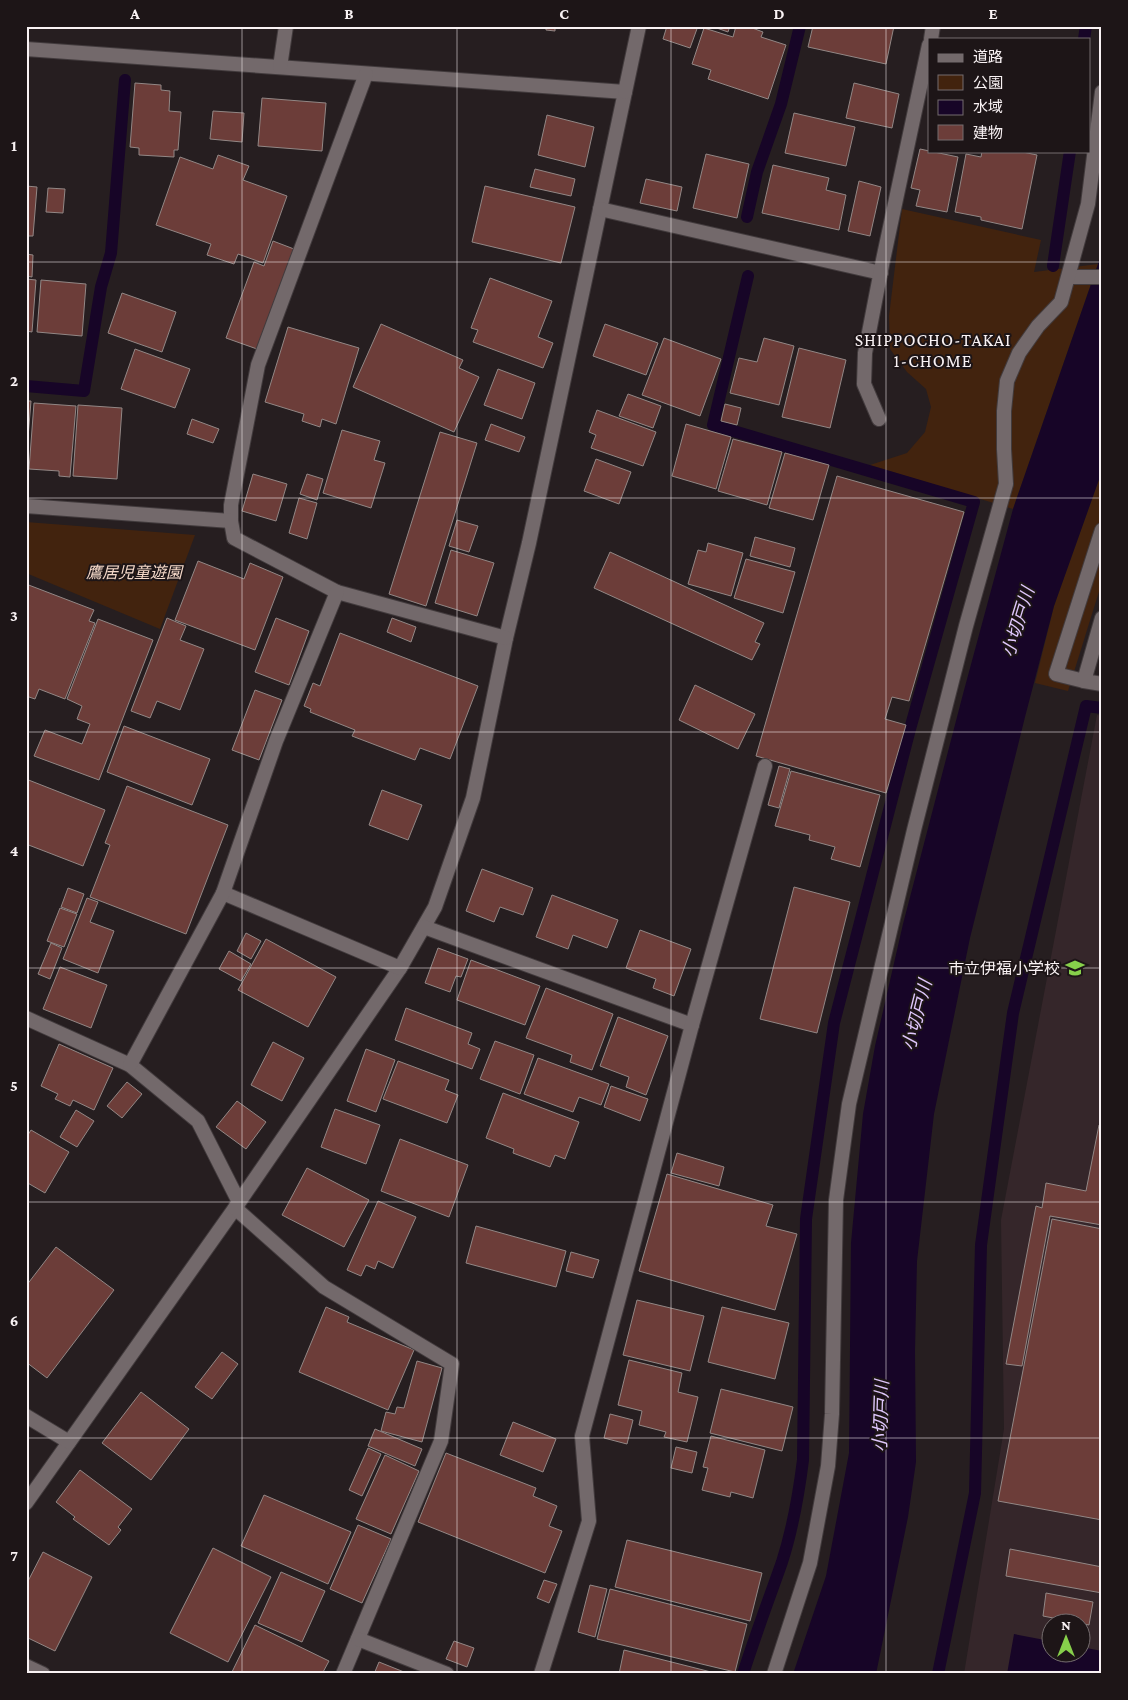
<svg xmlns="http://www.w3.org/2000/svg" width="1128" height="1700" viewBox="0 0 1128 1700" font-family="'Crimson Pro','Noto Sans JP',serif">
<rect width="100%" height="100%" fill="#261e20"/>
<!-- built -->
<path fill="#35262a" fill-rule="evenodd" d="M 1097,715 L 1102,716 L 1102,1674 L 964,1674 L 1004,1429 L 1001,1220 ZM 1050,1622 L 1080,1622 L 1080,1652 L 1050,1652 Z"/>
<!-- green -->
<g fill="#42230e">
<polygon points="902,209 1041,240 1034,272 1098,264 1013,509 870,465 907,453 925,432 931,407 926,389 907,372 890,349 889,316"/>
<polygon points="1102,471 1102,582 1068,691 1035,683 1054,606"/>
<polygon points="26,522 195,535 160,629 26,573"/>
</g>
<!-- water -->
<g fill="#170527">
<polygon points="1102,247 1102,471 1054,606 1025,717 970,938 934,1114 917,1261 915,1351 916,1462 908,1517 876,1674 793,1674 826,1576 849,1453 851,1243 863,1114 875,1046 903,924 963,694 1013,509 1098,264"/>
<polygon points="1014,1634 1050,1641 1050,1652 1080,1652 1081,1647 1102,1651 1102,1674 1007,1674"/>
</g>
<g fill="none" stroke-linecap="round" stroke-linejoin="round">
<!-- stream -->
<g stroke="#170527" stroke-width="12">
<polyline points="1084,39 1086,26"/>
<polyline points="747,217 757,172 781,104 800,26"/>
<polyline points="1053,266 1070,151"/>
<polyline points="26,386 84,391 101,287 111,253 125,80"/>
<path d="M 743,1674 C 755,1636 769,1599 782,1562 C 792,1531 799,1492 803,1460 L 806,1219 L 834,1023 L 910,729 L 974,502 L 713,425 L 748,276"/>
<polyline points="938,1674 975,1493 981,1245 1013,1013 1086,706 1102,708"/>
</g>
</g>
<!-- building -->
<g fill="#6c3d39" stroke="#928785">
<polygon points="546,26 555,26 555,31 546,30"/>
<polygon points="667,26 698,26 690,48 663,39"/>
<polygon points="711,26 730,26 728,32"/>
<polygon points="736,26 747,26 763,32 761,37 786,45 768,99 708,79 711,70 692,64 704,28 733,37"/>
<polygon points="813,26 894,26 886,64 808,47"/>
<polygon points="135,83 161,85 161,90 170,91 169,111 181,112 178,150 174,150 174,157 139,155 139,148 130,147"/>
<polygon points="854,83 899,94 892,128 846,118"/>
<polygon points="262,98 326,103 322,151 258,146"/>
<polygon points="213,111 244,113 242,142 210,139"/>
<polygon points="794,113 855,127 846,166 785,153"/>
<polygon points="547,115 594,127 585,167 538,155"/>
<polygon points="920,149 958,157 947,212 916,206 920,190 911,188"/>
<polygon points="982,151 1018,151 1037,155 1022,229 981,220 981,217 955,212 966,154 981,157"/>
<polygon points="706,154 749,164 737,218 693,208"/>
<polygon points="218,155 249,166 243,180 287,196 263,263 238,254 234,264 207,255 211,244 156,225 180,157 213,169"/>
<polygon points="773,165 829,178 826,190 846,195 839,230 762,213"/>
<polygon points="535,169 575,179 571,196 530,187"/>
<polygon points="646,179 682,187 677,211 640,203"/>
<polygon points="859,181 881,187 870,236 848,231"/>
<polygon points="26,186 37,187 33,236 26,236"/>
<polygon points="485,186 575,207 561,263 472,242"/>
<polygon points="48,188 65,189 63,213 46,212"/>
<polygon points="273,241 294,249 257,349 226,338 254,262 264,266"/>
<polygon points="26,254 33,255 32,277 26,276"/>
<polygon points="490,278 552,301 538,337 553,343 543,368 473,342 478,330 471,328"/>
<polygon points="26,279 36,280 32,332 26,331"/>
<polygon points="41,280 86,284 82,336 37,332"/>
<polygon points="122,293 176,312 162,352 108,333"/>
<polygon points="381,324 463,360 459,368 479,377 454,432 353,387"/>
<polygon points="605,324 658,343 646,375 593,356"/>
<polygon points="288,327 359,348 336,424 322,419 320,427 302,421 304,414 265,402"/>
<polygon points="664,338 721,359 700,416 642,395"/>
<polygon points="764,338 794,346 779,405 730,393 739,358 757,362"/>
<polygon points="799,348 846,360 830,428 782,417"/>
<polygon points="135,349 190,369 175,408 121,389"/>
<polygon points="498,369 535,383 522,419 484,405"/>
<polygon points="628,394 661,406 653,428 619,416"/>
<polygon points="26,401 31,401 26,462"/>
<polygon points="34,403 76,406 70,477 59,476 59,471 29,469"/>
<polygon points="725,404 741,408 737,425 721,421"/>
<polygon points="78,405 122,408 117,479 73,476"/>
<polygon points="597,410 656,432 643,466 591,448 596,435 589,432"/>
<polygon points="192,419 219,429 213,443 187,434"/>
<polygon points="491,424 525,437 519,452 485,440"/>
<polygon points="686,424 731,437 716,489 672,476"/>
<polygon points="342,430 380,441 374,460 385,463 371,508 323,493"/>
<polygon points="440,432 477,443 426,606 389,594"/>
<polygon points="733,439 782,452 767,505 718,491"/>
<polygon points="785,453 829,465 813,520 769,508"/>
<polygon points="596,459 631,472 619,504 584,491"/>
<polygon points="253,474 287,484 276,521 242,511"/>
<polygon points="307,474 323,479 317,500 300,494"/>
<polygon points="837,476 964,512 909,701 892,697 885,719 906,725 886,793 756,756"/>
<polygon points="299,498 317,503 307,539 289,533"/>
<polygon points="457,520 478,526 469,552 449,546"/>
<polygon points="755,537 795,548 790,567 750,556"/>
<polygon points="708,543 743,553 731,596 688,584 698,550 706,552"/>
<polygon points="451,550 494,563 477,616 435,603"/>
<polygon points="610,552 764,623 755,642 760,644 752,660 594,588"/>
<polygon points="746,559 795,572 783,613 734,598"/>
<polygon points="198,561 244,579 250,563 283,577 255,650 175,620"/>
<polygon points="26,584 94,610 89,621 95,623 65,699 39,689 35,699 26,696"/>
<polygon points="167,618 186,626 180,640 204,649 180,710 157,701 150,718 131,711"/>
<polygon points="276,618 309,631 289,685 255,672"/>
<polygon points="392,618 416,627 411,642 387,632"/>
<polygon points="98,619 153,640 99,780 34,756 45,730 82,744 90,724 77,719 82,706 67,699"/>
<polygon points="340,633 478,686 450,759 420,748 415,760 352,736 355,730 310,712 311,709 304,706 313,683 320,686"/>
<polygon points="695,685 755,714 738,749 679,720"/>
<polygon points="255,690 282,700 259,760 232,750"/>
<polygon points="124,726 210,759 192,805 107,772"/>
<polygon points="779,766 790,769 779,808 768,805"/>
<polygon points="791,771 880,795 860,867 831,859 835,847 809,840 810,835 775,826"/>
<polygon points="26,779 105,810 83,866 26,844"/>
<polygon points="127,786 228,825 186,934 90,897 110,845 105,843"/>
<polygon points="382,790 422,805 408,840 369,825"/>
<polygon points="482,869 533,888 523,915 500,907 494,922 466,911"/>
<polygon points="794,887 850,902 817,1033 760,1019"/>
<polygon points="68,888 84,894 77,913 61,907"/>
<polygon points="552,895 618,920 607,948 573,935 568,949 536,937"/>
<polygon points="87,898 98,902 90,922 114,931 98,973 63,959"/>
<polygon points="60,908 77,914 64,947 47,941"/>
<polygon points="640,930 691,949 674,996 653,988 656,979 626,968"/>
<polygon points="246,933 261,941 251,959 237,951"/>
<polygon points="266,939 336,977 308,1027 238,990"/>
<polygon points="51,943 62,948 50,979 38,974"/>
<polygon points="438,948 468,959 461,977 456,976 450,992 425,983"/>
<polygon points="229,951 251,964 241,981 219,969"/>
<polygon points="471,960 540,986 525,1025 457,1000"/>
<polygon points="60,967 107,985 91,1028 43,1009"/>
<polygon points="546,988 613,1014 592,1070 570,1062 572,1055 526,1038"/>
<polygon points="406,1008 472,1033 468,1044 480,1049 472,1069 395,1040"/>
<polygon points="618,1017 668,1036 646,1095 626,1087 629,1077 600,1066"/>
<polygon points="495,1041 534,1055 520,1094 480,1079"/>
<polygon points="273,1042 304,1058 282,1101 251,1085"/>
<polygon points="59,1044 113,1068 94,1110 73,1100 70,1106 55,1099 58,1094 41,1086"/>
<polygon points="366,1049 395,1060 376,1112 347,1101"/>
<polygon points="538,1058 609,1084 601,1105 579,1097 573,1112 524,1094"/>
<polygon points="398,1061 449,1080 445,1090 458,1095 447,1123 383,1099"/>
<polygon points="127,1082 142,1094 122,1118 107,1106"/>
<polygon points="611,1086 648,1099 640,1121 604,1107"/>
<polygon points="503,1093 579,1122 565,1159 555,1155 550,1167 513,1153 514,1149 486,1138"/>
<polygon points="237,1101 266,1122 246,1149 216,1127"/>
<polygon points="335,1109 380,1125 366,1164 321,1147"/>
<polygon points="76,1110 94,1121 77,1147 60,1137"/>
<polygon points="1099,1125 1102,1126 1102,1225 1050,1216 1022,1366 1006,1364 1036,1206 1042,1208 1046,1183 1086,1191"/>
<polygon points="31,1130 69,1152 45,1193 26,1182 26,1138"/>
<polygon points="400,1139 468,1165 449,1217 381,1191"/>
<polygon points="677,1153 724,1167 719,1186 671,1173"/>
<polygon points="307,1168 369,1200 344,1247 282,1215"/>
<polygon points="667,1174 773,1205 766,1226 797,1234 775,1310 639,1271"/>
<polygon points="378,1201 416,1217 393,1268 378,1261 375,1269 366,1265 361,1276 347,1270"/>
<polygon points="1052,1219 1102,1229 1102,1520 998,1501"/>
<polygon points="476,1226 566,1251 556,1287 466,1263"/>
<polygon points="56,1247 114,1290 47,1378 26,1362 26,1286"/>
<polygon points="571,1252 599,1260 593,1278 566,1271"/>
<polygon points="637,1300 704,1316 690,1371 623,1355"/>
<polygon points="326,1307 349,1317 347,1322 414,1350 388,1410 299,1372"/>
<polygon points="722,1307 789,1323 775,1379 708,1362"/>
<polygon points="222,1352 238,1364 212,1399 195,1387"/>
<polygon points="629,1360 682,1373 678,1392 698,1397 687,1442 664,1437 666,1432 639,1425 642,1411 618,1405"/>
<polygon points="417,1361 442,1368 422,1442 381,1431 386,1412 395,1414 397,1407 404,1408"/>
<polygon points="721,1389 793,1407 782,1451 710,1433"/>
<polygon points="141,1392 189,1429 151,1480 102,1443"/>
<polygon points="610,1414 633,1420 627,1444 604,1438"/>
<polygon points="513,1422 556,1439 543,1472 500,1455"/>
<polygon points="375,1429 422,1449 415,1466 368,1446"/>
<polygon points="711,1436 765,1450 753,1498 731,1492 730,1497 702,1490 708,1468 703,1467"/>
<polygon points="676,1447 697,1452 692,1473 671,1468"/>
<polygon points="368,1448 381,1454 362,1496 349,1490"/>
<polygon points="446,1453 536,1488 533,1496 557,1506 549,1526 562,1531 545,1573 418,1522"/>
<polygon points="385,1455 419,1471 391,1534 356,1519"/>
<polygon points="80,1470 132,1509 118,1527 121,1530 109,1545 73,1519 75,1517 56,1502"/>
<polygon points="264,1495 351,1532 328,1584 241,1546"/>
<polygon points="358,1525 391,1539 362,1603 330,1589"/>
<polygon points="627,1540 762,1573 750,1621 615,1587"/>
<polygon points="213,1548 271,1577 228,1662 170,1633"/>
<polygon points="1010,1549 1102,1567 1102,1593 1006,1576"/>
<polygon points="43,1552 92,1577 55,1651 26,1637 26,1585"/>
<polygon points="281,1572 325,1591 302,1642 258,1623"/>
<polygon points="544,1580 557,1584 549,1603 537,1598"/>
<polygon points="590,1585 607,1589 595,1637 578,1632"/>
<polygon points="610,1589 747,1624 735,1672 597,1639"/>
<polygon points="1046,1593 1093,1602 1089,1625 1043,1616"/>
<polygon points="255,1625 329,1661 322,1674 231,1674"/>
<polygon points="454,1641 474,1648 467,1667 446,1659"/>
<polygon points="624,1650 719,1674 619,1674"/>
<polygon points="379,1662 409,1674 374,1674"/>
</g>
<g fill="none" stroke-linecap="round" stroke-linejoin="round">
<!-- service casing -->
<g stroke="#423b3d" stroke-width="16">
<g id="service">
<polyline points="1069,277 1102,277"/>
<polyline points="1084,681 1056,674 1102,530"/>
</g>
</g>
<!-- minor casing -->
<g stroke="#423b3d" stroke-width="16">
<g id="minor">
<polyline points="931,39 933,26"/>
<polyline points="26,49 625,92 529,543 506,638 473,798 435,907 400,968 235,1208 26,1503"/>
<polyline points="280,67 286,26"/>
<polyline points="366,74 258,365 231,505 231,521 234,538 337,592 506,638"/>
<polyline points="600,209 881,273"/>
<polyline points="879,419 864,384 865,353 883,260 929,45"/>
<polyline points="26,506 231,521"/>
<polyline points="1102,618 1084,681 1102,684"/>
<polyline points="223,893 400,968"/>
<polyline points="424,927 692,1025"/>
<polyline points="26,1018 130,1065 198,1121 239,1202"/>
<polyline points="130,1065 223,893 276,741 337,592"/>
<polyline points="235,1208 324,1287 452,1364 441,1441 343,1674"/>
<polyline points="26,1416 69,1442"/>
<polyline points="358,1639 447,1674"/>
<polyline points="26,1666 43,1674"/>
<polyline points="541,1674 589,1521 582,1436 692,1025 765,766"/>
<polyline points="774,1674 810,1563 828,1466 832,1414 836,1200 849,1104 914,830 966,626 1006,484 1004,449 1004,411 1007,381 1019,353 1038,326 1061,302 1088,204 1102,92"/>
</g>
</g>
<!-- tertiary casing -->
<g stroke="#423b3d" stroke-width="16">
<polyline id="tertiary" points="625,92 639,26"/>
</g>
<!-- service -->
<use href="#service" stroke="#73696b" stroke-width="14"/>
<!-- minor -->
<use href="#minor" stroke="#73696b" stroke-width="14"/>
<!-- tertiary -->
<use href="#tertiary" stroke="#73696b" stroke-width="14"/>
</g>
<!-- grid -->
<path fill="none" stroke="#f9f2f4" stroke-width="1" stroke-opacity="0.55" d="M 242,26 L 242,1674M 457,26 L 457,1674M 671,26 L 671,1674M 886,26 L 886,1674M 26,262 L 1102,262M 26,498 L 1102,498M 26,732 L 1102,732M 26,968 L 1102,968M 26,1202 L 1102,1202M 26,1438 L 1102,1438"/>
<!-- icons -->
<defs>
<g id="school-bare" transform="scale(1.5)"><path d="M0-5L7-2L0 1L-7-2ZM-4 1L0 2.5L4 1V4Q0 6-4 4Z" fill="#87cf4b" stroke="#1d1517" stroke-width="2.5" paint-order="stroke"/></g>
</defs>
<g fill-rule="evenodd">
<use href="#school-bare" x="1075" y="968"/>
</g>
<g text-anchor="middle" stroke-width="4" stroke-linejoin="round" paint-order="stroke">
<!-- park labels -->
<g font-size="16" font-style="italic" fill="#f5d9c9" stroke="#1d1517">
<text x="134" y="578">鷹居児童遊園</text>
</g>
<!-- poi labels -->
<g font-size="16" fill="#f9f2f4" stroke="#1d1517" text-anchor="end">
<text x="1060" y="974">市立伊福小学校</text>
</g>
<!-- neighbourhood labels -->
<g font-size="18" letter-spacing="1" fill="#f9f2f4" stroke="#1d1517">
<text x="933" y="346">SHIPPOCHO-TAKAI<tspan x="933" dy="21">1-CHOME</tspan></text>
</g>
<!-- water labels -->
<g font-size="18" font-style="italic" fill="#e0c8fd" stroke="#1d1517">
<text transform="translate(1018 622) rotate(-73)" y="6">小切戸川</text>
<text transform="translate(917 1015) rotate(-76)" y="6">小切戸川</text>
<text transform="translate(881 1416) rotate(-88)" y="6">小切戸川</text>
</g>
</g>
<!-- border -->
<rect width="1128" height="1700" fill="none" stroke="#1d1517" stroke-width="55"/>
<!-- legend -->
<rect x="928" y="38" width="162" height="115" fill="#1d1517" stroke="#756d6f"/>
<rect x="938" y="54" width="25" height="8" fill="#73696b" stroke="#756d6f"/>
<text x="973" y="62" font-size="15" fill="#f9f2f4">道路</text>
<rect x="938" y="75" width="25" height="15" fill="#42230e" stroke="#756d6f"/>
<text x="973" y="88" font-size="15" fill="#f9f2f4">公園</text>
<rect x="938" y="100" width="25" height="15" fill="#170527" stroke="#756d6f"/>
<text x="973" y="112" font-size="15" fill="#f9f2f4">水域</text>
<rect x="938" y="125" width="25" height="15" fill="#6c3d39" stroke="#756d6f"/>
<text x="973" y="138" font-size="15" fill="#f9f2f4">建物</text>
<!-- north arrow -->
<g transform="translate(1066 1638)"><circle r="24" fill="#1d1517" stroke="#756d6f"/>
<path d="M0-4L9 19L0 12L-9 19Z" fill="#87cf4b"/>
<text y="-8" font-size="14" font-weight="bold" text-anchor="middle" fill="#f9f2f4">N</text>
</g>
<rect x="28" y="28" width="1072" height="1644" fill="none" stroke="#f9f2f4" stroke-width="2"/>
<g font-size="16" text-anchor="middle" font-weight="bold" fill="#f9f2f4">
<text x="135" y="19">A</text>
<text x="349" y="19">B</text>
<text x="564" y="19">C</text>
<text x="779" y="19">D</text>
<text x="993" y="19">E</text>
<text x="14" y="151">1</text>
<text x="14" y="386">2</text>
<text x="14" y="621">3</text>
<text x="14" y="856">4</text>
<text x="14" y="1091">5</text>
<text x="14" y="1326">6</text>
<text x="14" y="1561">7</text>
</g>
</svg>
